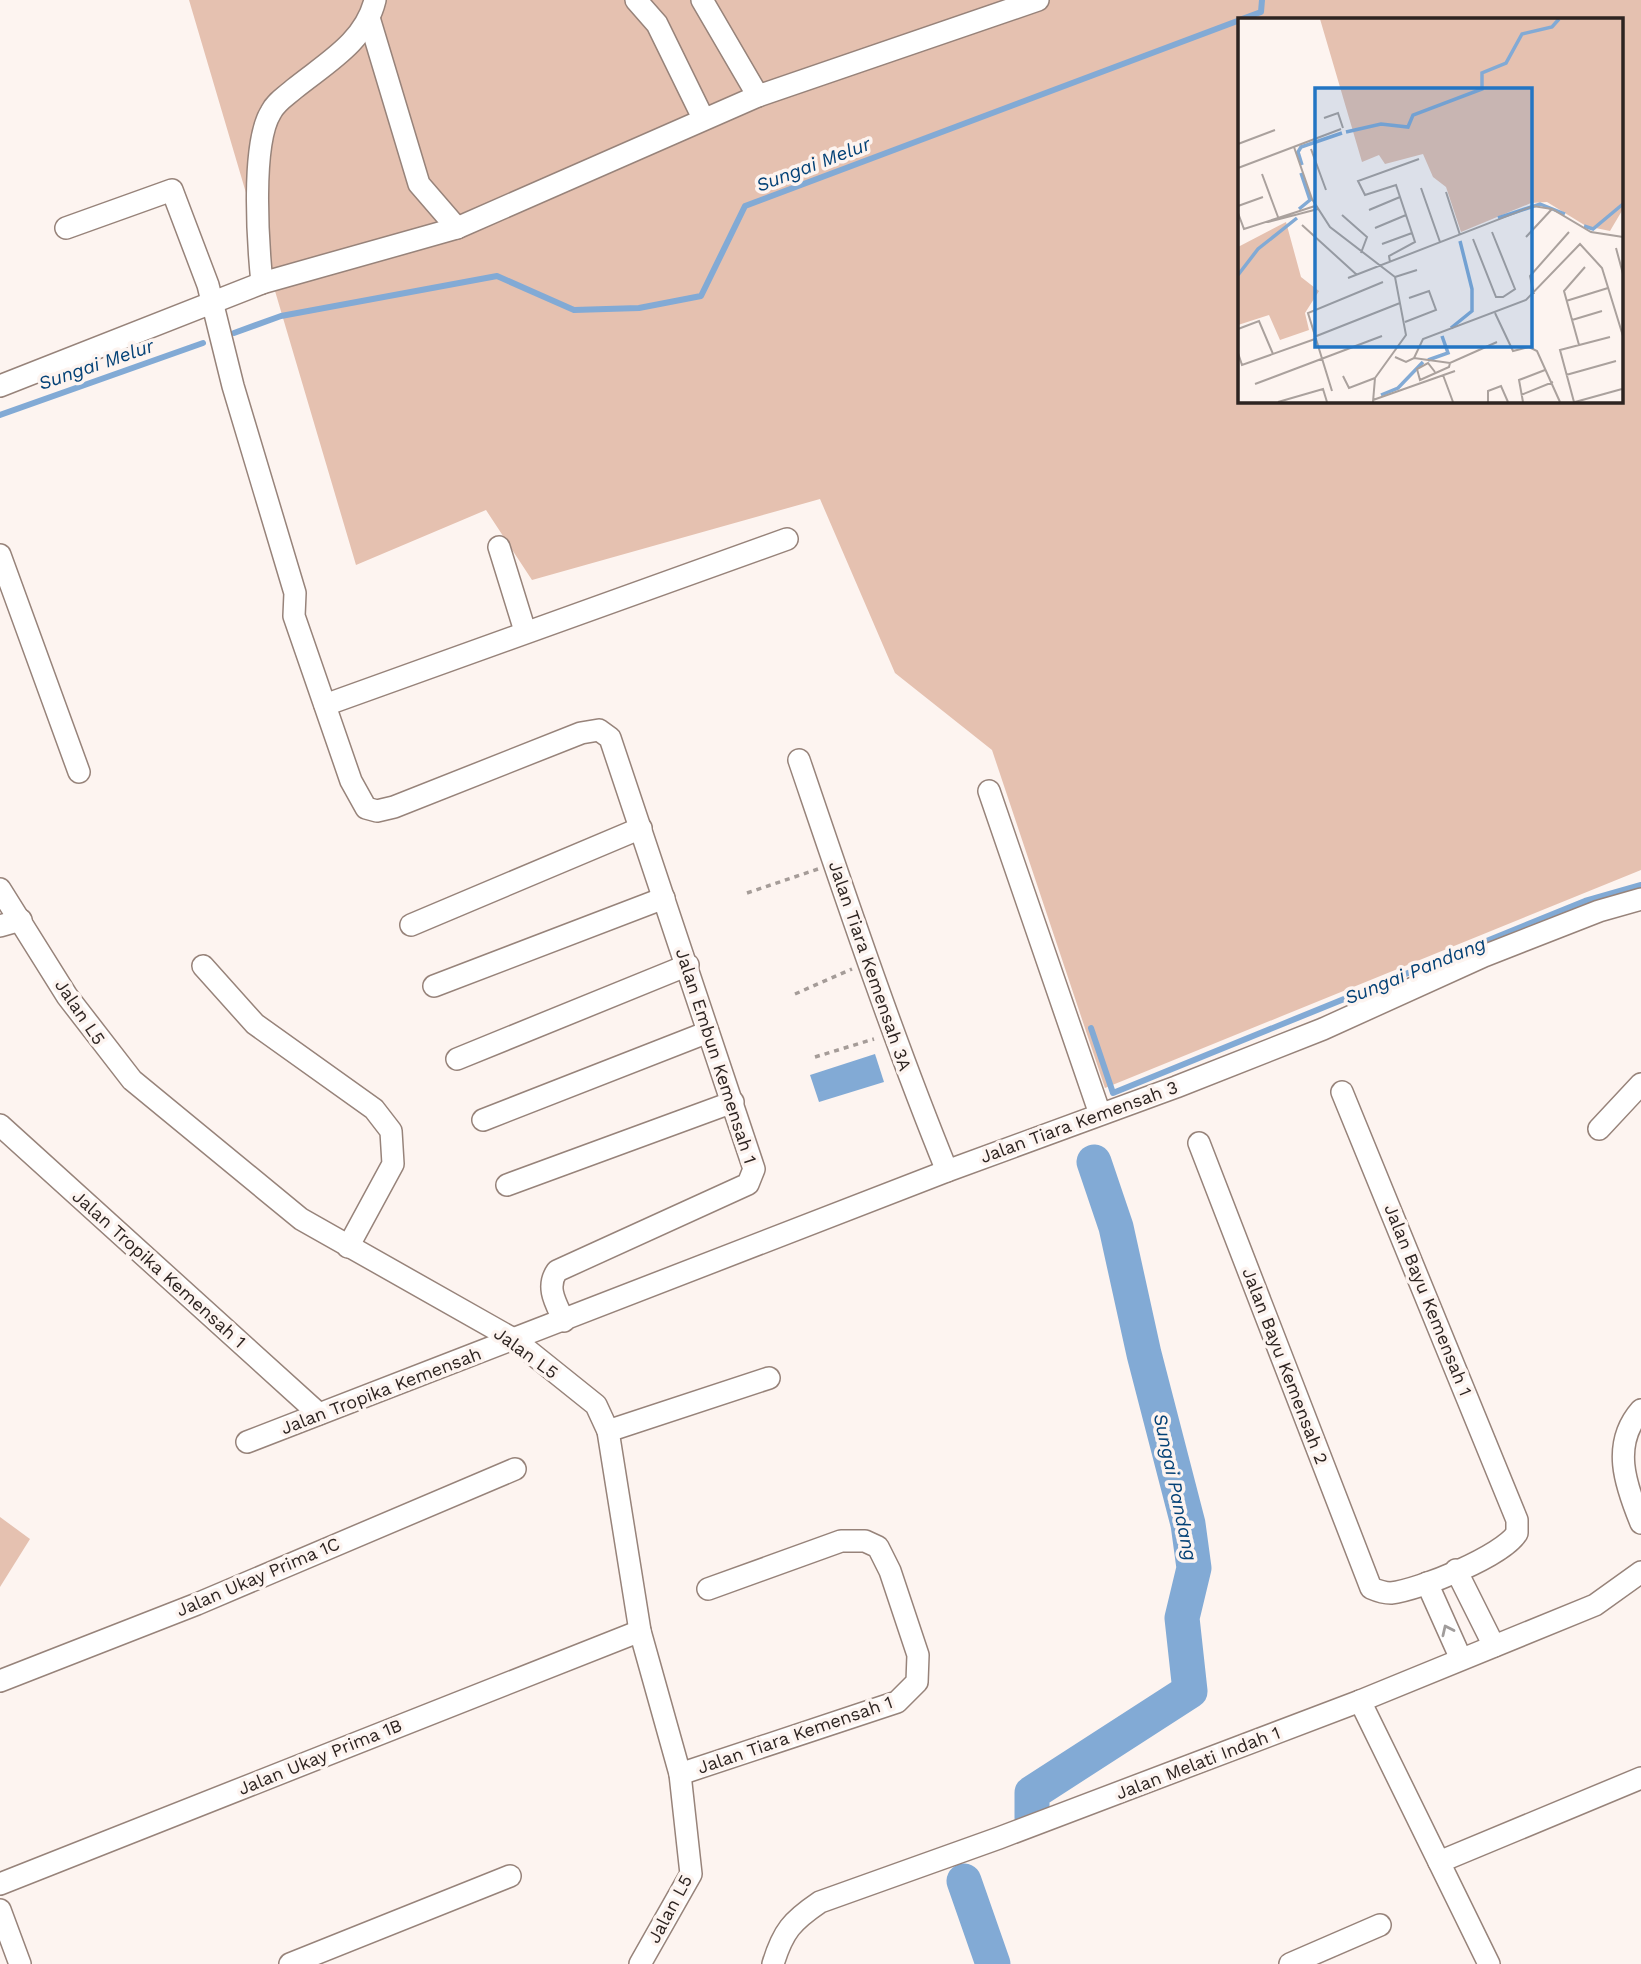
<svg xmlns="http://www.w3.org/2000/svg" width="1641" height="1964" viewBox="0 0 1641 1964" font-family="'Work Sans',sans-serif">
<rect width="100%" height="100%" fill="#fdf4f0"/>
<!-- green -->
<g fill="#e5c1b0" fill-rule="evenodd">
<path d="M 189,0 L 1641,0 L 1641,870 L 1105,1088 L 992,750 L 895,673 L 820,499 L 532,580 L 486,510 L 356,565 ZM 1240,19 L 1622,19 L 1622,401 L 1240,401 Z"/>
<polygon points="0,1517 30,1539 0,1587"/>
</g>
<!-- water -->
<polygon fill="#82aad5" points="875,1054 884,1082 819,1102 810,1075"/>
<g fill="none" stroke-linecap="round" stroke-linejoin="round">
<!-- stream -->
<g stroke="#82aad5" stroke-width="6">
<polyline points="1242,19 1261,12 1262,0"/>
<polyline points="234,333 281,316 497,276 574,310 639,308 701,296 745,206 1240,20"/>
<polyline points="0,415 203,343"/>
<polyline points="1091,1028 1113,1093 1585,901 1641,885"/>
</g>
<!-- river -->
<g stroke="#82aad5" stroke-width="35">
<polyline points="1032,1818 1032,1793 1190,1691 1182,1618 1194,1568 1188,1524 1144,1354 1116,1227 1094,1162"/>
<polyline points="964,1881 993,1964"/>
</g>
<!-- minor casing -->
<g stroke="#97837a" stroke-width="24">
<g id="minor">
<polyline points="636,0 657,24 703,118"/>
<polyline points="702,0 758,96"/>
<polyline points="370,21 419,184 457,228"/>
<path d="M 66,228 L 172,190 L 208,285 L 233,386 L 295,593 L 294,616 L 351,781 L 366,808 L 377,811 L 394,807 L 581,733 L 599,730 L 610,738 L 754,1169 L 748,1184 L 557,1271 C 545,1288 557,1305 564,1321"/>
<path d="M 262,283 C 258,244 251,144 271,112 C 276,102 286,96 294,89 C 326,63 365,42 375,0"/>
<polyline points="0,386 262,283 457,228 758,96 1038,0"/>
<polyline points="499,547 525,631"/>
<polyline points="0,555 79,772"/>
<polyline points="325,705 787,539"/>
<path d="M 799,760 C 846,898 892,1036 947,1171"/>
<polyline points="989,791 1100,1114"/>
<polyline points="0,889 67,996 132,1080 301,1219 515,1340 596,1405 608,1431 640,1631 680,1774 691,1874 640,1964"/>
<polyline points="411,925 641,828"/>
<polyline points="0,926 21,920"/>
<polyline points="203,966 255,1024 374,1109 391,1131 393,1164 348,1247"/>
<polyline points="434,986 664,898"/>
<polyline points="457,1059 688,965"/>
<polyline points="483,1120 708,1032"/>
<polyline points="0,1125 319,1414"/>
<polyline points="1599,1129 1641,1084"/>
<path d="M 1199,1143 L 1371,1588 C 1378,1591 1383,1593 1391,1593 C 1419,1590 1503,1556 1517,1533 L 1517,1520 L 1342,1092"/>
<polyline points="507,1185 733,1102"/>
<path d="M 1641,1410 C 1611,1444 1625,1484 1641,1523"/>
<polyline points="608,1431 769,1378"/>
<polyline points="247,1442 947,1171 1176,1087 1323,1029 1484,956 1599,911 1641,899"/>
<polyline points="1456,1570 1494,1646"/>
<polyline points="1427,1583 1461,1659"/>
<polyline points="0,1681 197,1604 515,1469"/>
<polyline points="1360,1701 1489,1964"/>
<polyline points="680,1774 897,1702 917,1682 918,1655 890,1571 878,1547 865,1541 841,1541 708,1589"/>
<polyline points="1439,1862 1641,1778"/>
<polyline points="0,1884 640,1631"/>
<polyline points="0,1910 20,1964"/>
<polyline points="290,1964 510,1876"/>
<path d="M 773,1964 C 783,1931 792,1921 820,1902 L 999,1838 L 1360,1701 L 1595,1605 L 1641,1572"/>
<polyline points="1290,1964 1380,1925"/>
</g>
</g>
<!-- path -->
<g stroke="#a59c98" stroke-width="3.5" stroke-dasharray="5 5" stroke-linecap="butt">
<polyline points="747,893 818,869"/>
<polyline points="795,994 852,969"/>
<polyline points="815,1057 874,1039"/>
</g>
<!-- minor -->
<use href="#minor" stroke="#fff" stroke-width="21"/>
</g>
<!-- one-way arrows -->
<defs><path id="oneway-chevron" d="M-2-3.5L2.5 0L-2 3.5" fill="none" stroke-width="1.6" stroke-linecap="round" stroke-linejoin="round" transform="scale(1.75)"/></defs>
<use stroke="#a09c9b" href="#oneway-chevron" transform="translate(1447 1630) rotate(-115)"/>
<g text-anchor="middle" stroke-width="7" stroke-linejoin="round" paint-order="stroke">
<!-- street labels -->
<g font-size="18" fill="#2d2421" stroke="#fdf4f0">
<text transform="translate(870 966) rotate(71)" y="6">Jalan Tiara Kemensah 3A</text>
<text transform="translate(80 1012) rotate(56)" y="6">Jalan L5</text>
<text transform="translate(716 1056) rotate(72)" y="6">Jalan Embun Kemensah 1</text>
<text transform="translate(1079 1122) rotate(-20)" y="6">Jalan Tiara Kemensah 3</text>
<text transform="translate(159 1269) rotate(42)" y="6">Jalan Tropika Kemensah 1</text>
<text transform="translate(1428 1300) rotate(68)" y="6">Jalan Bayu Kemensah 1</text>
<text transform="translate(526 1353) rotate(36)" y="6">Jalan L5</text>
<text transform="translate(1285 1366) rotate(69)" y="6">Jalan Bayu Kemensah 2</text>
<text transform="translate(381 1391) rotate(-21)" y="6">Jalan Tropika Kemensah</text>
<text transform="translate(258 1577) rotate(-23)" y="6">Jalan Ukay Prima 1C</text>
<text transform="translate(795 1735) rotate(-19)" y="6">Jalan Tiara Kemensah 1</text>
<text transform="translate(320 1757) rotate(-22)" y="6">Jalan Ukay Prima 1B</text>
<text transform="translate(1198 1763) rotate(-21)" y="6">Jalan Melati Indah 1</text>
<text transform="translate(670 1909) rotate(-62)" y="6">Jalan L5</text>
</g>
<!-- water labels -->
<g font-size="19" font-style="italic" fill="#034176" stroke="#fdf4f0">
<text transform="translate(813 164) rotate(-21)" y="7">Sungai Melur</text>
<text transform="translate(96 364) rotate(-19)" y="7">Sungai Melur</text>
<text transform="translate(1415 970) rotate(-22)" y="7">Sungai Pandang</text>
<text transform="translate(1176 1487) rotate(78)" y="7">Sungai Pandang</text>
</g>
</g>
<!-- overview -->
<g transform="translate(1238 18)">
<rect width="385" height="385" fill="#fdf4f0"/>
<path d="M 82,1 L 385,1 L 385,191 L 372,213 L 348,208 L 309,184 L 293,185 L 223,214 L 208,169 L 195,159 L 185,136 L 147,146 L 141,137 L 124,144 ZM 48,204 L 63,259 L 81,273 L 67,295 L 71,312 L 42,322 L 31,297 L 0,307 L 0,229 Z" fill="#e5c1b0"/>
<path fill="none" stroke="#82aad5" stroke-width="3.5" d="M 108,114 L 143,106 L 170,109 L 175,97 L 244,71 L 244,55 L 268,45 L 284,16 L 314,9 L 321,1M 64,147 L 60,134 L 63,129 L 104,115M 61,191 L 72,182 L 63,155M 260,200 L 302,186 L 327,196M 346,208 L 355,211 L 385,186M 0,257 L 20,231 L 59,200M 213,310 L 234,293 L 234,271 L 222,223M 190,342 L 210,335 L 204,318M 143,377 L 160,370 L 185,344"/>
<path fill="none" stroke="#aaa19d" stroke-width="2" d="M 86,100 L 100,95 L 105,110M 0,126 L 37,112M 56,129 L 74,181 L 92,209 L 157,259 L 168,317 L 137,360 L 135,384M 73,131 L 88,172M 0,150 L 103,111M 24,156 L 40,199M 183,170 L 202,224M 208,174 L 222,217M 0,188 L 25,179M 131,192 L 162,179M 0,195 L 6,211 L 77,188M 104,197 L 129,219 L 123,235M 30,204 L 80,191M 64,207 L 119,257M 137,210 L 168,197M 288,219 L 314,191M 235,221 L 258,279 L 265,279 L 277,271 L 254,214M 144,226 L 174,215M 378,230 L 385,256M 152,244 L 151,238 L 177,224 L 158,167 L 127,177 L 120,163 L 181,141M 157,259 L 179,252M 110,260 L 295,188 L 314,191 L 353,214 L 385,219M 296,276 L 292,258 L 331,214M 328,283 L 370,270M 257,295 L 275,333 L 291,329 L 299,333 L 322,384M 334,302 L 364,293M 167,304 L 198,292 L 191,273 L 171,280M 0,311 L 21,303 L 35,336M 76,319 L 162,285M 341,327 L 326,273 L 347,249M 0,335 L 4,347 L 77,321M 157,339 L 168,344 L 176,340 L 212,345 L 259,324M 176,340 L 185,321 L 288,282 L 342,226 L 364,250 L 385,318M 197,354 L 190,345 L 179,351 L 182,362 L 211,349 L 212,345M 205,357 L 215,384M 328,357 L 378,343M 105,358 L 111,370 L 137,360M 17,366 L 144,318M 94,373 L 70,295 L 145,264M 283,377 L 315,364M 135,382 L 217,353M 40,384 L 85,371 L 89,384M 250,384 L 250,373 L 263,368 L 270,384M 285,384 L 281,362 L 307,352M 336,384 L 322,332 L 372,319M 337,384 L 384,371"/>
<path fill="#2375c3" fill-opacity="0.15" stroke="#2375c3" stroke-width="3.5" d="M 77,70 L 294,70 L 294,329 L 77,329 Z"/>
<rect width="385" height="385" fill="none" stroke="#2d2421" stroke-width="3.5"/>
</g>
</svg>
